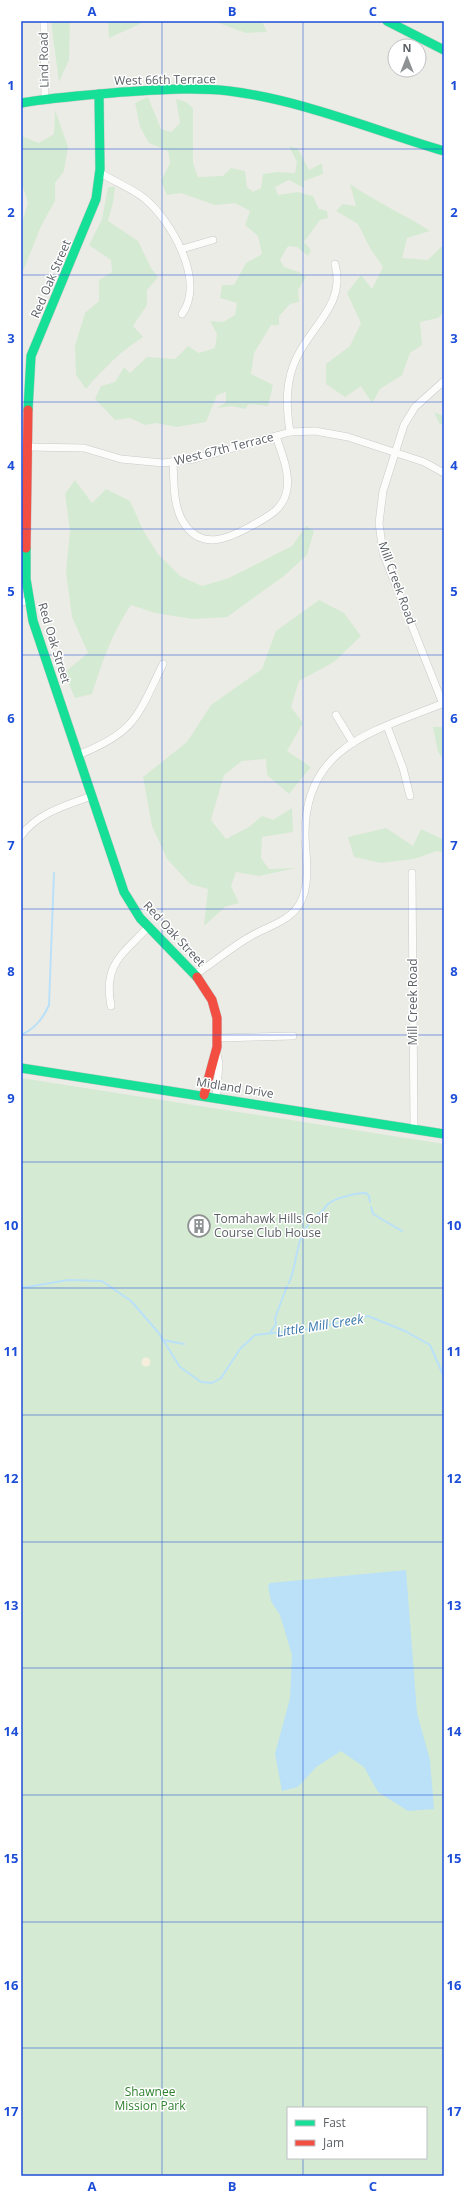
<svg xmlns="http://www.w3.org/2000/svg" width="465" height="2197" viewBox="0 0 465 2197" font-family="'Open Sans',sans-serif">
<rect width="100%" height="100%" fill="#ecece7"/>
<!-- green -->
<g fill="#d5ead2" fill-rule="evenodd">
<polygon points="51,21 70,21 69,60 59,82"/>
<polygon points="108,21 141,21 140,24 109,38"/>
<polygon points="213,21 262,21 267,32 246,33"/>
<polygon points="148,97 161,129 171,132 180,123 176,99 186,102 193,108 193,163 198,177 223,176 231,168 245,171 247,187 253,192 261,188 263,174 278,172 295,173 297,162 289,146 298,149 309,170 322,163 323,174 304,181 304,188 289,180 275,187 278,195 298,192 313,196 319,209 327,211 328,218 320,220 304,242 311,250 308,256 297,247 288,246 280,260 284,267 299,272 306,277 298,290 299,302 290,304 279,316 279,325 271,325 254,353 251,374 273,385 268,406 249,404 245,409 232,406 217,408 226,402 226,392 217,395 206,422 177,427 157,423 145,425 130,418 115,420 95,399 101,386 115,382 124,367 130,373 147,357 175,359 188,346 199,353 215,348 217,334 210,321 223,322 235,315 237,303 220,298 222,285 234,285 246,263 262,254 258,236 245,225 250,211 235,203 215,205 181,193 167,195 161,181 170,163 168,151 149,143 140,127 135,103"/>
<polygon points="55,110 68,147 64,171 55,183 55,201 41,226 21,276 21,226 28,203 21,181 21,136 39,143 54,134"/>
<path d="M 350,184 C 376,202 404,214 430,231 L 407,238 L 402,258 L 428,260 L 444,244 L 444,312 L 438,318 L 420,322 L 422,345 L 410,353 L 402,375 L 380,389 L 372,403 L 361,386 L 345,397 L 326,384 L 326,364 L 350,346 L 361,323 L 347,293 L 361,275 L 372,289 L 383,267 L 370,248 L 358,224 L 336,211 L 343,204 L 356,206 Z"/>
<path d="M 108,187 L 115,187 L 113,203 L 108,221 L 138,241 L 151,268 L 158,277 L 147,290 L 147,305 L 133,326 L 143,337 C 121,351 103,369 86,389 L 76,375 L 75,346 L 85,313 L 99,301 L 99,280 L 112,272 L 111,260 L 89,245 L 102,219 Z"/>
<polygon points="434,412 444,416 444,426 439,423"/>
<path d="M 75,480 L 92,503 L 106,489 L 130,501 L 143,530 L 158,554 L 180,576 L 202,586 L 229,578 L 292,546 L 306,526 L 314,531 L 307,555 L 284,576 L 227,617 L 193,619 L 155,613 L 131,605 C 112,633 102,662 92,694 L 75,698 L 64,673 L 88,653 L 72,617 L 66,572 L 70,531 L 65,494 Z"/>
<polygon points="319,600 344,613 361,636 334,662 299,681 291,707 303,723 287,751 311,767 289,794 267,775 266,759 242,761 224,775 211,820 226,839 249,827 262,816 273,820 292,808 293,832 262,837 261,858 269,869 296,868 259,876 236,872 231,886 239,903 225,907 204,926 208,889 190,884 167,859 152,826 143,777 187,742 211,705 262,669 276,631"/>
<polygon points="433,727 444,727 444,760 438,752"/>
<polygon points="386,828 413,846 421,829 444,840 444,853 437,851 414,859 381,863 354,857 348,837"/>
<path d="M 21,1078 L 444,1144 L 444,2176 L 21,2176 ZM 288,2108 L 426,2108 L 426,2158 L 288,2158 Z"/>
</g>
<!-- sand -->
<circle fill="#f5eedc" cx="146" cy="1362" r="4.5"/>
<!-- water -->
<polygon fill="#bae1f8" points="406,1570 417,1713 430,1760 434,1809 408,1811 378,1792 364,1767 341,1751 316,1767 298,1787 282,1791 275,1754 290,1698 292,1655 280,1615 271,1601 268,1586 270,1583"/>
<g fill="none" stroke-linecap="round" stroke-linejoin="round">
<!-- stream -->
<g stroke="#bae1f8" stroke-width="2">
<path d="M 21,1035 C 35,1029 43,1019 49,1005 L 54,873"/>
<polyline points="371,1207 373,1214 402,1231"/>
<path d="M 317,1215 C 323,1212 324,1208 328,1204 C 335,1198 356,1193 366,1193 L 369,1196 L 370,1202"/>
<path d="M 289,1283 C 298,1263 295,1235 313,1220"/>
<polyline points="21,1288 68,1280 102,1281 131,1301 158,1332 180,1367 201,1382 212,1383 221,1378 240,1349 255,1335 310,1329 368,1316 405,1331 430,1345 444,1377"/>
<polyline points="270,1333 276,1324 275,1318 287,1286"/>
<polyline points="163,1340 184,1344"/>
</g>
<!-- street casing -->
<g stroke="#c9cac9" stroke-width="8">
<g id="street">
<polyline points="44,21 45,99"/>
<path d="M 99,172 C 113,181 131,188 144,198 C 171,220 206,281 182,314"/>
<polyline points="182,249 213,240"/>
<path d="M 290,432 C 286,406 285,381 297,357 C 312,325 346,304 335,264"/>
<polyline points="27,447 84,448 121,459 163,463 194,459 290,432 315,431 348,437 424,462 444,473"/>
<path d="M 173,462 C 174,480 173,504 182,520 C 200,552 228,539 253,525 C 269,516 284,509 287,489 C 290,472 281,452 276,436"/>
<polyline points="21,602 28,601"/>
<polyline points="443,704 383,553 379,523 383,491 404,425 415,407 444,381"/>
<polyline points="336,715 353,743"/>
<polyline points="387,726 403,768 410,796"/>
<path d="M 78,755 C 136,732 137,717 163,664"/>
<path d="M 21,836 C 37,813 67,805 92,796"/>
<polyline points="412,873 414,1130"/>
<path d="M 196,974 C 213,963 228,950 246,939 C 262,928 288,923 299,905 C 311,885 306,858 305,836 C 304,745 375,731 444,703"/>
<path d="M 111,1006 C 103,964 122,955 148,927"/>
<polyline points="218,1038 293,1036"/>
<polyline points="216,1097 219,1064 217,1054"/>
</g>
</g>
<!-- fast casing -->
<g stroke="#c8c9c8" stroke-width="10">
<g id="fast">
<polyline points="387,21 444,50"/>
<path d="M 21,103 C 55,97 89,95 123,92 C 158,90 194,87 229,91 C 302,100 373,130 444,151"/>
<polyline points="28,410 31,356 96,199 100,169 99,94"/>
<polyline points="26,548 26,579 33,621 124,892 140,918 197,977"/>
<polyline points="21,1068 444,1134"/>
</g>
</g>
<!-- jam casing -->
<g stroke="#c8c9c8" stroke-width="10">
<g id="jam">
<polyline points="26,548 28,410"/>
<polyline points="197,977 212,1000 217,1018 217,1047 204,1095"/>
</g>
</g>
<!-- street -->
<use href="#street" stroke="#fcfcfb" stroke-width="7"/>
<!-- fast -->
<use href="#fast" stroke="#16e098" stroke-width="9"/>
<!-- jam -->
<use href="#jam" stroke="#f24e42" stroke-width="9"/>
</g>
<!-- grid -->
<path fill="none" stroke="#1d4ed8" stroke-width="1" stroke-opacity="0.55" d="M 162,21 L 162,2176M 303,21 L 303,2108M 21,149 L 444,149M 21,275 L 444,275M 21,402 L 444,402M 21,529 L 444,529M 21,655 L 444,655M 21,782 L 444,782M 21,909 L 444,909M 21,1035 L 444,1035M 21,1162 L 444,1162M 21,1288 L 444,1288M 21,1415 L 444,1415M 21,1542 L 444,1542M 21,1668 L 444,1668M 21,1795 L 444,1795M 21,1922 L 444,1922M 21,2048 L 444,2048M 303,2158 L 303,2176"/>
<!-- icons -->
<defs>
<g id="building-ring" transform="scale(1.15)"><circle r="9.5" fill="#fff" stroke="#8e9293" stroke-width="1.5"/><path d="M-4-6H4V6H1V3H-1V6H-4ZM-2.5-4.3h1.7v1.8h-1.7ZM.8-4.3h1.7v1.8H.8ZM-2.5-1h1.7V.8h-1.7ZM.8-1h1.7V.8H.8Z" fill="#8e9293"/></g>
</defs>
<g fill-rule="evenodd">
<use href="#building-ring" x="199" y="1226"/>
</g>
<g text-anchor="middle" stroke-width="3" stroke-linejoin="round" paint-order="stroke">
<!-- street labels -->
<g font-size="12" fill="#5c6166" stroke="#fff">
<text transform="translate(44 60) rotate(-91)" y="4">Lind Road</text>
<text transform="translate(165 80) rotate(-1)" y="4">West 66th Terrace</text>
<text transform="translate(51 279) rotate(-67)" y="4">Red Oak Street</text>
<text transform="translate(224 449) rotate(-14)" y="4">West 67th Terrace</text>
<text transform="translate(397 583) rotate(70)" y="4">Mill Creek Road</text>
<text transform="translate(54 643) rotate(73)" y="4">Red Oak Street</text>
<text transform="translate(174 934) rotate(47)" y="4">Red Oak Street</text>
<text transform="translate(413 1002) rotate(-90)" y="4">Mill Creek Road</text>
<text transform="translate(235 1088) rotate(9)" y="4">Midland Drive</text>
</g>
<!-- poi labels -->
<g font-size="12" fill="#5c6166" stroke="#fff" text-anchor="start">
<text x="214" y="1223">Tomahawk Hills Golf<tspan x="214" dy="14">Course Club House</tspan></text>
</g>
<!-- park labels -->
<g font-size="12" fill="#308230" stroke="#fff">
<text x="150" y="2096">Shawnee<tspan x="150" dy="14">Mission Park</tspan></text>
</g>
<!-- water labels -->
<g font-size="13" font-style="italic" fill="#3a78ad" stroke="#fff">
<text transform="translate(320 1325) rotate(-9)" y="5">Little Mill Creek</text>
</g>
</g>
<!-- border -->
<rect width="465" height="2197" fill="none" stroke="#ffffff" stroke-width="44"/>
<!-- legend -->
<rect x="287" y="2107" width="140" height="52" fill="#ffffff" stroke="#bec0c2"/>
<rect x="295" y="2120" width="20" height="6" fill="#16e098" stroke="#bec0c2"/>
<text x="323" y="2127" font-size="12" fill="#5c6166">Fast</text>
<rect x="295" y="2140" width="20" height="6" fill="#f24e42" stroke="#bec0c2"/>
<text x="323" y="2147" font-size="12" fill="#5c6166">Jam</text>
<!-- north arrow -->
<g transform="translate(407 58)"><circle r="19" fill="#ffffff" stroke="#bec0c2"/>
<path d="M0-3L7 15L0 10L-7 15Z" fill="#8e9293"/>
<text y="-6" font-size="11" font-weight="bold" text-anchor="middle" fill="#5c6166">N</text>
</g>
<rect x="22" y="22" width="421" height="2153" fill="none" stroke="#1d4ed8" stroke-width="1.5"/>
<g font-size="13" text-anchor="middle" font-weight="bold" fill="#1d4ed8">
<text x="92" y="16">A</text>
<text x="232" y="16">B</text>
<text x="373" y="16">C</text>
<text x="11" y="90">1</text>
<text x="454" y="90">1</text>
<text x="11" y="217">2</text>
<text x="454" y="217">2</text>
<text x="11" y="343">3</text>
<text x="454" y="343">3</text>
<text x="11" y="470">4</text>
<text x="454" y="470">4</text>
<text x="11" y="596">5</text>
<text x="454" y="596">5</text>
<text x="11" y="723">6</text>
<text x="454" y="723">6</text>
<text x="11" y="850">7</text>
<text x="454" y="850">7</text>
<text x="11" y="976">8</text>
<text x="454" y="976">8</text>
<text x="11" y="1103">9</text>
<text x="454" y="1103">9</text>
<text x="11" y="1230">10</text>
<text x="454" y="1230">10</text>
<text x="11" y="1356">11</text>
<text x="454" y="1356">11</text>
<text x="11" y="1483">12</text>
<text x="454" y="1483">12</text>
<text x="11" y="1610">13</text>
<text x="454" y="1610">13</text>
<text x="11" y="1736">14</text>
<text x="454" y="1736">14</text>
<text x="11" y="1863">15</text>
<text x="454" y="1863">15</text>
<text x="11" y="1990">16</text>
<text x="454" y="1990">16</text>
<text x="11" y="2116">17</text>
<text x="454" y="2116">17</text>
<text x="92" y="2191">A</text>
<text x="232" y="2191">B</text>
<text x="373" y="2191">C</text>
</g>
</svg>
